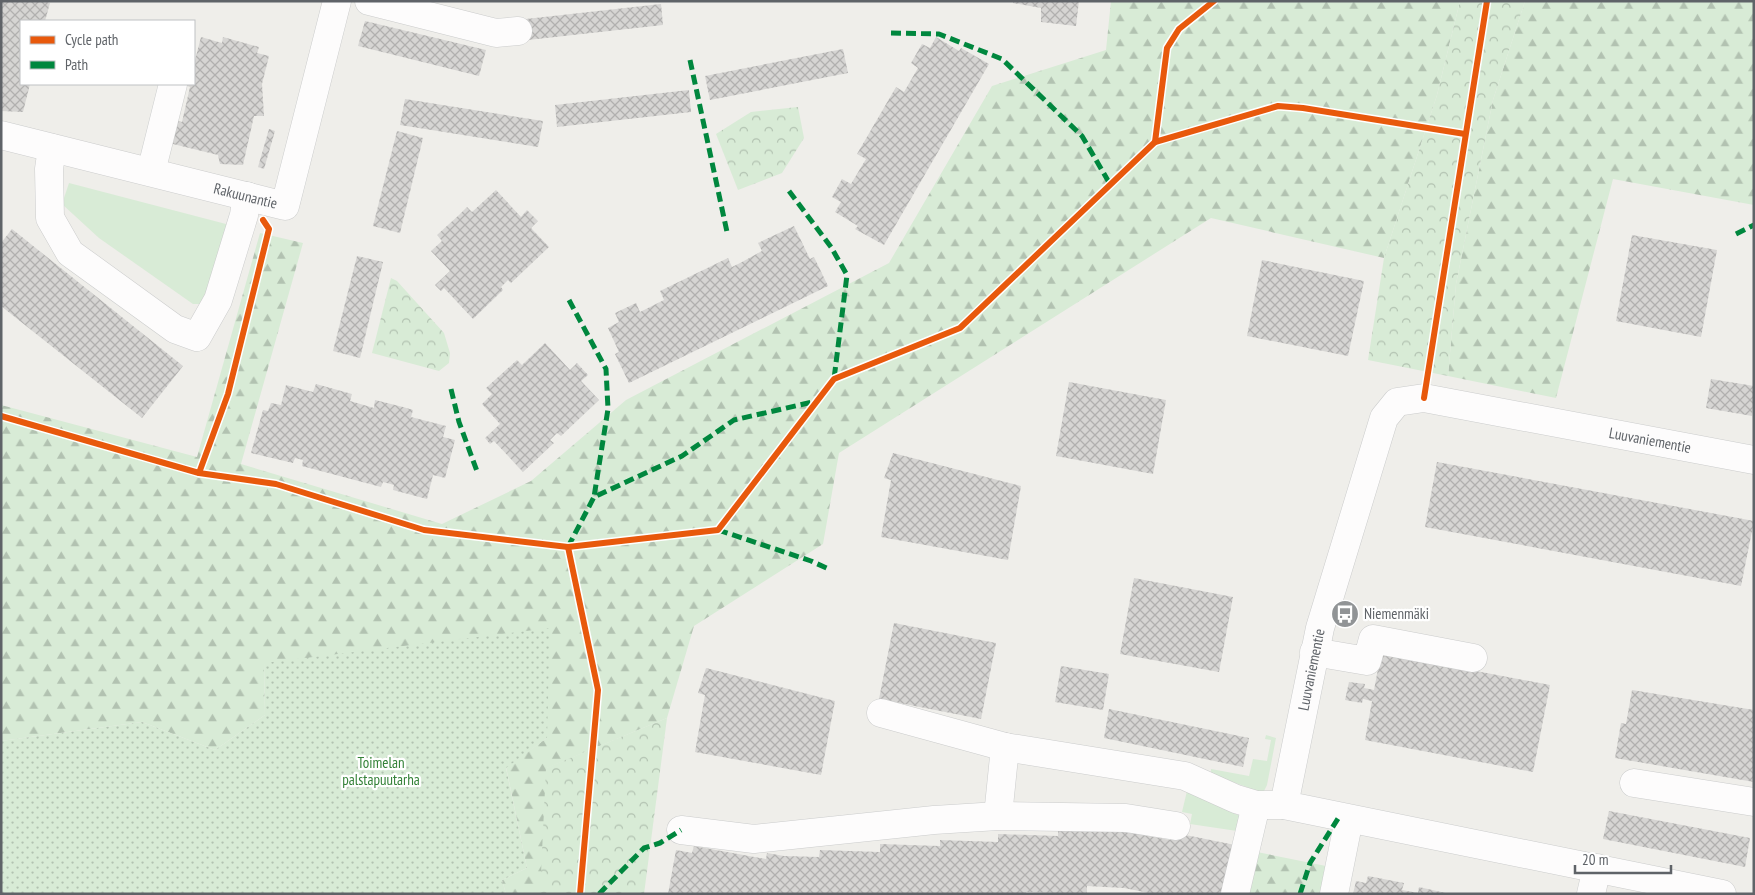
<svg xmlns="http://www.w3.org/2000/svg" width="1755" height="895" viewBox="0 0 1755 895" font-family="'PT Sans Narrow',sans-serif">
<defs>
<pattern id="forest-firs" width="22" height="20" patternUnits="userSpaceOnUse" patternTransform="scale(1.25)"><rect width="22" height="20" fill="#d8ebd6"/><path d="M5 1l3.5 6h-7zM16 11l3.5 6h-7z" fill="#b2c2b1"/></pattern>
<pattern id="park-crowns" width="20" height="18" patternUnits="userSpaceOnUse" patternTransform="scale(1.25)"><rect width="20" height="18" fill="#d8ebd6"/><path d="M2 6a3 3 0 1 1 6 0M12 15a3 3 0 1 1 6 0" fill="none" stroke="#b2c2b1"/></pattern>
<pattern id="garden-dots" width="8" height="8" patternUnits="userSpaceOnUse" patternTransform="scale(1.25)"><rect width="8" height="8" fill="#d8ebd6"/><path d="M2 2h.1M6 6h.1" fill="none" stroke="#b2c2b1" stroke-width="1.8" stroke-linecap="round"/></pattern>
<pattern id="building-cross-hatch" width="8" height="8" patternUnits="userSpaceOnUse" patternTransform="scale(1.25)"><rect width="8" height="8" fill="#d6d5d3"/><path d="M0 0l8 8M0 8l8-8" fill="none" stroke="#b1b0af"/></pattern>
</defs>
<rect width="100%" height="100%" fill="#efeeea"/>
<!-- grass -->
<g fill="#d8ebd6">
<polygon points="69,183 226,224 231,230 204,304 193,304 99,238 62,204"/>
<polygon points="1266,735 1276,738 1267,785 1263,793 1211,774 1211,769 1249,776 1253,759 1267,761 1271,740 1265,739"/>
<polygon points="1187,791 1242,817 1237,831 1190,824 1192,814 1182,812"/>
</g>
<!-- forest -->
<g fill="url(#forest-firs)">
<polygon points="1111,1 1460,1 1437,95 1384,258 1211,218 839,453 823,544 694,626 667,718 547,768 561,894 506,894 502,880 527,868 506,767 547,738 264,663 265,715 215,750 142,722 1,741 1,405 197,457 260,233 303,243 241,464 442,524 531,481 626,400 889,263 992,86 1106,50"/>
<polygon points="1525,1 1754,1 1754,205 1613,179 1556,398 1448,376 1456,284 1493,100"/>
<polygon points="1252,851 1326,866 1320,894 1244,894"/>
</g>
<!-- park -->
<g fill="url(#park-crowns)">
<polygon points="1460,1 1525,1 1493,100 1456,284 1448,376 1368,360 1384,258 1437,95"/>
<polygon points="798,107 804,138 782,173 738,190 716,134 751,112"/>
<polygon points="391,278 397,281 444,333 450,353 449,363 439,371 372,353"/>
<polygon points="667,718 644,894 540,894 546,768"/>
</g>
<!-- garden -->
<polygon fill="url(#garden-dots)" points="550,628 547,738 506,768 527,868 502,880 506,894 1,894 1,741 142,722 215,750 265,715 264,663"/>
<!-- building -->
<g fill="url(#building-cross-hatch)">
<polygon points="1,1 43,1 50,3 45,21 21,21 21,84 30,84 23,112 1,111"/>
<polygon points="1013,1 1079,1 1076,26 1041,22 1041,8 1013,3"/>
<polygon points="661,4 663,25 519,41 517,20"/>
<polygon points="365,21 486,50 479,76 358,46"/>
<polygon points="201,37 222,43 223,37 259,47 257,53 269,56 262,84 264,116 254,116 243,165 220,164 218,155 173,144 174,120 182,122 190,87 182,84 194,84 194,64"/>
<polygon points="936,37 959,51 961,48 989,64 884,245 855,229 858,226 835,212 841,202 832,197 842,179 851,184 866,159 857,154 896,87 904,92 918,68 911,63 922,44 930,48"/>
<polygon points="843,49 848,73 710,100 705,76"/>
<polygon points="689,90 691,112 557,127 555,105"/>
<polygon points="405,99 543,121 538,147 400,125"/>
<polygon points="269,129 275,131 264,169 258,167"/>
<polygon points="397,131 423,138 400,233 373,226"/>
<polygon points="496,190 521,217 527,210 538,221 531,228 549,247 511,283 508,280 501,287 503,290 473,319 444,288 441,291 435,285 450,271 431,251 442,241 437,235 459,215 467,207 472,212"/>
<polygon points="794,226 810,259 814,257 828,286 629,383 615,354 619,352 608,328 619,322 615,313 636,303 640,312 664,300 660,291 728,258 732,267 742,262 762,251 758,243"/>
<polygon points="12,229 183,366 142,418 1,306 1,243"/>
<polygon points="1632,235 1717,250 1701,337 1616,321"/>
<polygon points="357,256 383,262 360,358 333,351"/>
<polygon points="1262,260 1364,281 1348,356 1247,336"/>
<polygon points="545,343 570,370 577,363 588,375 581,381 599,400 561,436 557,433 550,440 554,443 523,472 494,441 490,444 485,438 500,424 482,404 492,394 486,388 517,360 522,365"/>
<polygon points="1711,379 1754,386 1752,416 1706,408"/>
<polygon points="1069,382 1166,400 1153,474 1056,456"/>
<polygon points="316,384 352,394 350,401 374,408 375,400 403,407 413,410 411,417 446,426 443,437 455,440 445,478 433,475 427,499 393,490 394,485 383,482 381,487 302,466 303,460 295,458 293,463 251,453 263,410 268,411 271,403 281,405 286,385 313,392"/>
<polygon points="893,453 1021,486 1008,560 881,537 891,480 884,478"/>
<polygon points="1437,462 1754,521 1741,586 1425,527"/>
<polygon points="1134,578 1233,597 1219,672 1120,654"/>
<polygon points="894,623 996,643 981,719 879,699"/>
<polygon points="1381,653 1550,685 1533,772 1365,740 1372,701 1363,699 1362,703 1345,700 1349,682 1365,684 1364,688 1374,690"/>
<polygon points="1061,666 1109,674 1103,710 1055,702"/>
<polygon points="706,668 835,701 821,775 695,752 705,695 698,693"/>
<polygon points="1632,690 1754,710 1754,782 1615,758 1621,723 1626,724"/>
<polygon points="1109,709 1249,738 1243,767 1104,738"/>
<polygon points="1609,811 1750,838 1745,867 1603,839"/>
<polygon points="1058,829 1128,832 1170,840 1171,832 1235,845 1226,894 1154,894 1124,888 1087,886 1087,894 1026,892 1026,894 668,894 676,850 692,853 694,846 766,859 767,853 784,856 819,857 820,850 880,852 880,844 940,846 940,840 998,842 998,834 1058,836"/>
<polygon points="1368,876 1404,883 1402,890 1418,893 1419,887 1450,894 1353,894 1356,881 1366,883"/>
</g>
<g fill="none" stroke-linecap="round" stroke-linejoin="round">
<!-- minor casing -->
<g stroke="#cbcccc" stroke-width="29">
<g id="minor">
<polyline points="369,1 496,33 518,31"/>
<path id="s1" d="M 1,135 L 285,206 L 337,1"/>
<polyline points="52,148 49,169 50,218 70,253 175,329 197,337 218,300 244,215 247,196"/>
<polyline points="151,172 173,84"/>
<polyline points="1314,652 1367,661 1373,639 1473,658"/>
<polyline points="881,713 1005,747 1185,776 1236,799 1256,805 1284,805"/>
<polyline points="1634,783 1754,802"/>
<polyline points="998,816 1005,747"/>
<polyline points="681,830 754,839 934,820 998,816 1126,818 1176,826"/>
<polyline points="1235,894 1256,805"/>
<polyline points="1334,894 1349,819"/>
<polyline points="1591,894 1597,868"/>
<path id="s2" d="M 1722,894 L 1284,805 L 1320,628 L 1384,418 L 1397,402 L 1424,398 L 1754,460"/>
</g>
</g>
<!-- minor -->
<use href="#minor" stroke="#fdfcfc" stroke-width="28"/>
<!-- quiet -->
<g stroke="#00873e" stroke-width="5" stroke-dasharray="10 5" stroke-linecap="butt">
<polyline points="891,33 939,34 1002,59 1082,136 1110,184"/>
<polyline points="690,60 727,232"/>
<polyline points="789,191 831,247 847,275 834,379"/>
<polyline points="1736,234 1754,225"/>
<polyline points="569,300 606,369 608,409 594,497"/>
<polyline points="451,389 459,422 478,474"/>
<polyline points="718,530 811,561 831,570"/>
<polyline points="568,547 594,497 682,456 734,420 817,401"/>
<polyline points="599,894 644,848 660,843 681,830"/>
<polyline points="1300,894 1310,863 1339,817"/>
</g>
<!-- cycleway casing -->
<g stroke="#fff" stroke-width="9">
<g id="cycleway">
<polyline points="1155,142 1278,106 1303,108 1465,134"/>
<polyline points="1424,398 1487,1"/>
<polyline points="1,416 199,473 276,484 424,530 568,547 718,530 834,379 960,328 1155,142 1167,48 1179,29 1214,1"/>
<polyline points="199,473 228,394 269,229 263,220"/>
<polyline points="568,547 598,690 580,894"/>
</g>
</g>
<!-- cycleway -->
<use href="#cycleway" stroke="#e8590c" stroke-width="6"/>
</g>
<!-- icons -->
<defs>
<g id="bus-disc" transform="scale(1.4375)"><circle r="9.5" fill="#919496" stroke="#fff"/><path d="M-5-6H5V4H4V6H2V4H-2V6H-4V4H-5ZM-3.5-4V0h7V-4ZM-3.5 1.2v1.5H-2V1.2ZM2 1.2v1.5H3.5V1.2Z" fill="#fff"/></g>
</defs>
<g fill-rule="evenodd">
<use href="#bus-disc" x="1345" y="614"/>
</g>
<g text-anchor="middle" stroke-width="4.5" stroke-linejoin="round" paint-order="stroke">
<!-- street labels -->
<g font-size="15" fill="#5f6368" stroke="#fff">
<text dy="5" stroke="none"><textPath href="#s1" startOffset="252">Rakuunantie</textPath></text>
<text dy="5" stroke="none"><textPath href="#s2" startOffset="1125">Luuvaniementie</textPath></text>
<text dy="5" stroke="none"><textPath href="#s2" startOffset="585">Luuvaniementie</textPath></text>
</g>
<!-- poi labels -->
<g font-size="15" fill="#5f6368" stroke="#fff" text-anchor="start">
<text x="1364" y="619">Niemenmäki</text>
</g>
<!-- park labels -->
<g font-size="15" fill="#348238" stroke="#fff">
<text x="381" y="768">Toimelan<tspan x="381" dy="17">palstapuutarha</tspan></text>
</g>
</g>
<!-- border -->
<rect width="1755" height="895" fill="none" stroke="#5f6368" stroke-width="5"/>
<!-- legend -->
<rect x="20" y="20" width="175" height="65" fill="#ffffff" stroke="#bfc1c3"/>
<rect x="30" y="36" width="25" height="8" fill="#e8590c" stroke="#bfc1c3"/>
<text x="65" y="45" font-size="15" fill="#5f6368">Cycle path</text>
<rect x="30" y="61" width="25" height="8" fill="#00873e" stroke="#bfc1c3"/>
<text x="65" y="70" font-size="15" fill="#5f6368">Path</text>
<!-- scale -->
<path d="M1575 865v8h96v-8" fill="none" stroke="#5f6368" stroke-width="2.5"/>
<text x="1582" y="865" font-size="15" fill="#5f6368" stroke="#ffffff" stroke-width="4" paint-order="stroke">20 m</text>
</svg>
